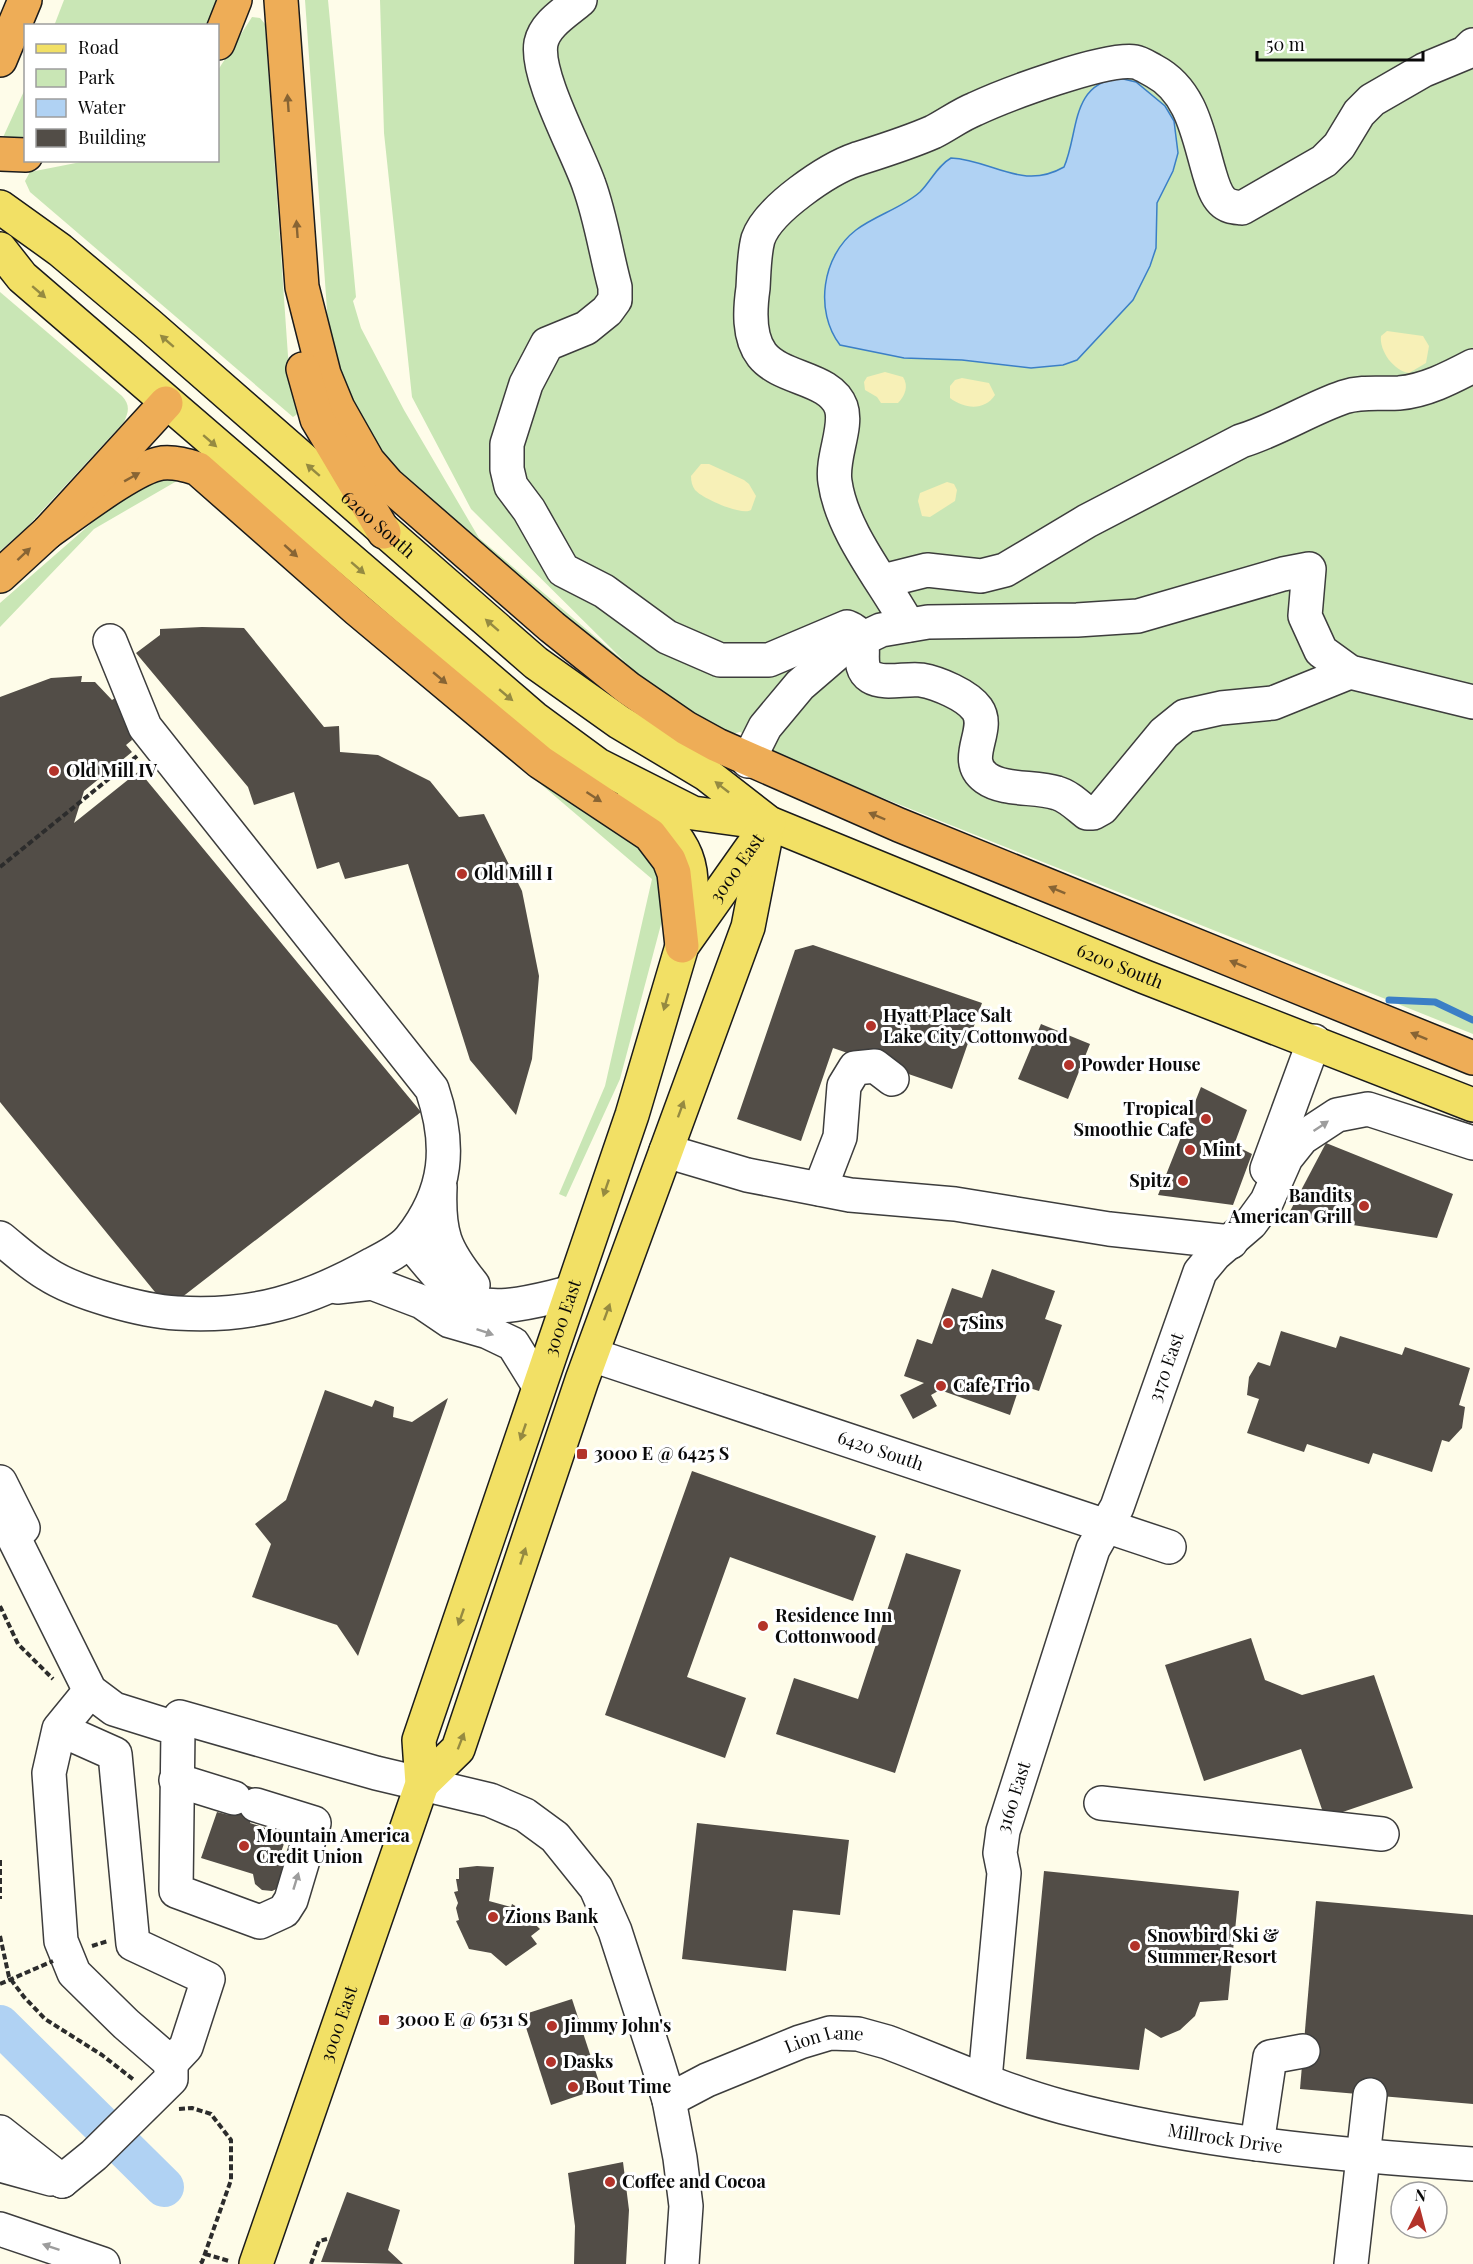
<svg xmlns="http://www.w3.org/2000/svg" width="1473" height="2264" viewBox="0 0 1473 2264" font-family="'Playfair Display',serif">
<rect width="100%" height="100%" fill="#fefce9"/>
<!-- green -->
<g fill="#c9e6b5">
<polygon points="64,0 225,0 212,25 54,26"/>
<polygon points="305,0 328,0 356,297 353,301 361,328 404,410 479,538 626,663 471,509 412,397 384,133 380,0 1473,0 1473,1034 798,764 740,732 728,735 661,698 403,482 351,409 329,338"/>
<polygon points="252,17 260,18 265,24 288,356 299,413 293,417 30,192 25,181 30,172 86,161 218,160 218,70"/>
<polygon points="25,89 25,143 0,144"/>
<path d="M 0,292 L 122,396 C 130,405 129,411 124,422 L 27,527 L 0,551 Z"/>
<polygon points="179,475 651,851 668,898 620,1079 566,1197 559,1194 605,1086 652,879 182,478 94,529 0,627 0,603 126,493 157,478"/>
</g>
<!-- sand -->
<g fill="#f7f0b7">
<path d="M 1387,331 L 1423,336 L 1429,346 L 1426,363 L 1409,373 C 1394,371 1379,351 1381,336 Z"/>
<path d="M 885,372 L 903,377 C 909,386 905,396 898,403 L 881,403 L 877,397 L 865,390 L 864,382 L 867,377 Z"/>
<path d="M 962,378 L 989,383 L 995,395 C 985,411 964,409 950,398 L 950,386 L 955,380 Z"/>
<path d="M 701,464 L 709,464 L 744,480 L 749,484 L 756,496 L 751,510 C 741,516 702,498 695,490 C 692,486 691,481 691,476 Z"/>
<polygon points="947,482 954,484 957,490 955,501 930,517 922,516 918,501 920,493"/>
</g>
<!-- water -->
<path fill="#b0d2f3" stroke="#3b7fc6" stroke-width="1.5" d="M 1119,78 L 1136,82 L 1165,106 L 1174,121 L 1178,153 L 1173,171 L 1157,203 L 1156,248 L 1150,266 L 1133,300 L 1077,360 L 1063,365 L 1031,368 L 962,360 L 904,358 L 840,345 C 814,311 822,256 856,230 C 876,215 902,208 920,192 C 931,181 937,166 951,158 C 993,160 1022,191 1064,167 C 1079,133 1070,84 1119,78 Z"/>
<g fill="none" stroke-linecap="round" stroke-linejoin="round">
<!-- stream -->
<polyline stroke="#3b7fc6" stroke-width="7" points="1389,1000 1435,1002 1473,1020"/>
<!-- river -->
<polyline stroke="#b0d2f3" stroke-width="40" points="0,2025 164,2187"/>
</g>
<!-- building -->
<g fill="#524d47">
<polygon points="202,627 244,628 324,727 339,726 340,752 378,755 430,781 459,817 484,814 522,891 539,976 532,1059 516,1115 470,1060 408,864 345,879 339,862 317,869 294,792 254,805 248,787 136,653 160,635 160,629"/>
<polygon points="82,676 81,682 95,682 112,700 118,696 132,740 126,745 132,752 84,791 74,823 139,771 421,1112 168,1308 0,1102 0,697 51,678"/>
<polygon points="813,945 982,1003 952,1089 833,1048 801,1141 737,1119 795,950"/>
<polygon points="1041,1024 1090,1044 1068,1099 1018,1079"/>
<polygon points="1201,1087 1247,1110 1234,1145 1252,1154 1233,1205 1158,1195"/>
<polygon points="1326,1143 1453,1194 1437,1238 1288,1215"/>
<polygon points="992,1269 1055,1291 1045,1319 1062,1325 1039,1391 1020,1385 1010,1415 940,1390 931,1395 937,1406 913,1419 900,1395 924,1383 904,1376 917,1339 932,1344 952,1288 982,1298"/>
<polygon points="1281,1331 1336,1348 1340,1336 1402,1355 1405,1347 1470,1368 1459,1405 1465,1407 1462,1428 1449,1442 1442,1440 1432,1472 1373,1453 1369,1464 1307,1444 1304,1452 1247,1433 1259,1399 1247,1395 1249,1377 1258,1362 1270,1366"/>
<polygon points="325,1390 372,1407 375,1400 394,1407 393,1417 412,1422 448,1398 358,1656 337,1625 252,1597 271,1544 255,1524 286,1500"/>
<polygon points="692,1471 876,1536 853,1601 730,1557 687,1677 746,1698 725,1758 605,1715"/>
<polygon points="906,1553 961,1570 895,1773 776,1734 794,1678 858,1699"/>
<polygon points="1251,1638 1265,1680 1302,1695 1374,1675 1413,1788 1325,1818 1301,1749 1204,1781 1165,1665"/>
<polygon points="239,1783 261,1790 250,1823 287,1835 278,1861 285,1869 281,1887 272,1891 262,1890 255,1884 253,1874 201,1858 217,1812 229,1815"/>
<polygon points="697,1823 849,1840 840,1915 793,1910 786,1971 682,1959"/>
<polygon points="477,1866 494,1867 489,1901 511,1907 512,1904 524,1911 523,1913 540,1929 531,1936 537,1944 506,1966 491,1953 469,1949 456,1921 459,1920 456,1908 458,1903 454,1892 458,1891 456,1879 459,1879 459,1868"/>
<polygon points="1044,1871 1239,1891 1228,2000 1200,2002 1195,2016 1180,2030 1161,2038 1145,2028 1139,2070 1026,2059"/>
<polygon points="1316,1901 1473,1915 1473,2104 1300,2089"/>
<polygon points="572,1999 601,2088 551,2105 522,2015"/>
<polygon points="623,2162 629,2210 626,2264 574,2264 575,2226 568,2173"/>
<polygon points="347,2192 400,2210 388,2250 403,2264 321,2262"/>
</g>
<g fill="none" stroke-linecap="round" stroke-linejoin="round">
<!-- minor casing -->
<g stroke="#3d3d3d" stroke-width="36">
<g id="minor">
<path d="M 580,0 C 566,12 545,24 541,43 C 535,76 578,152 589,185 C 601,218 606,254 615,287 L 615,300 L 607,311 L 586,328 L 547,344 L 526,384 L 507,444 L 507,469 L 511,486 L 529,510 L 563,570 L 604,591 L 667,637 L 720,660 L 769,660 L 847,627 C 876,638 851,664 871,677 C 884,685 906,678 921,680 C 938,683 967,695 977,709 C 992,730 960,759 986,778 C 1004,791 1035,786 1057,793 C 1068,796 1078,806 1087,813 L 1093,813 L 1102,808 L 1164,733 L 1185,716 L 1221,708 L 1273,703 L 1350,672"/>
<path d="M 883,581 L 927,570 L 981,576 L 1005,570 L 1087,521 L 1241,441 C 1277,430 1309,409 1344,397 C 1362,391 1380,394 1399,393 C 1425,391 1450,378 1473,366"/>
<path d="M 908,625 C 884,581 842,532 835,482 C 831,458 848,427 841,407 C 830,377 782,380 762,355 C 748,337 750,309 753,288 C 754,272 754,254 758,239 C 768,209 828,169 857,159 C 882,151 908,143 933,132 C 947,125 960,115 975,109 C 1005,95 1106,57 1135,62 C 1141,63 1148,68 1154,71 C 1192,91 1198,135 1209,172 C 1212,182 1215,194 1222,201 C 1228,207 1234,207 1242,208 L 1324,161 L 1339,146 L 1359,113 L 1372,100 L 1424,70 L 1465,53 L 1473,45"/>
<polyline points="748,761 765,727 800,685 843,648 881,630 928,622 1077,620 1138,616 1283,574 1309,569 1305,616 1321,651 1350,672 1473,702"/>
<polyline points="666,1151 747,1175 850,1195 955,1204 1109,1229 1231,1242"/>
<polyline points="1267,1169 1314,1041"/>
<path d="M 440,1187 C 438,1233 444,1249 473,1285"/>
<polyline points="820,1189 840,1137 844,1086 855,1068 875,1066 892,1079"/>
<path d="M 0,1238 C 15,1250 30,1264 47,1274 C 76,1293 142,1311 177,1313 C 252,1318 309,1300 373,1264 C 385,1258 401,1250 410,1239 C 448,1191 451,1145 432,1089 L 145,727 L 110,641"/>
<path d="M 409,1241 C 424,1258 439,1279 456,1293 C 487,1318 536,1300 570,1293"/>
<polyline points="337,1287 372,1283 422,1302 450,1321 488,1332 513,1344 539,1386"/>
<path id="s1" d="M 592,1355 L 1169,1547"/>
<polyline points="0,1482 23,1528"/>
<polyline points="0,1510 90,1691 114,1709 178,1729 176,1891 260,1922 284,1911 291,1900 314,1823 256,1805"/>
<polyline points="180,1717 376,1773 490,1800 525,1815 555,1837 596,1888 615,1931 657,2061 669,2100 680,2158 686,2206 682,2264"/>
<polyline points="59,1729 115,1754 133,1944 208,1979 186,2047 171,2063 126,2024 74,1973 61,1941 49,1773 59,1729 90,1691"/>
<polyline points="176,1780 234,1798"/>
<polyline points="1101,1803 1382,1834"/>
<path id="s2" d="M 985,2079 L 1004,1873 L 1000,1853 L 1003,1831 L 1093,1549 L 1117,1507 L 1200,1272 L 1215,1254 L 1251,1223 L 1267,1201 L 1286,1158 L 1302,1138 L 1337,1115 L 1368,1109 L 1473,1143"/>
<path id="s3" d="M 669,2100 L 707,2080 L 800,2042 L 830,2033 L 858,2034 L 887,2042 C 945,2064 1003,2091 1063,2107 C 1196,2142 1336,2155 1473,2164"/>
<polyline points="0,2132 62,2181"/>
<polyline points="1257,2144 1270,2057 1303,2051"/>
<polyline points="0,2165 51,2179"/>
<polyline points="62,2181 94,2155 171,2079 171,2063"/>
<polyline points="0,2229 103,2264"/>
<polyline points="1351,2264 1370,2095"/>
</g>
</g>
<!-- major casing -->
<g stroke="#1b1b1b" stroke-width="36">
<g id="major">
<path id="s4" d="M 0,207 L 60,250 L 148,324 L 536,663 L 619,722 L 706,774 L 769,823 L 1145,977 L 1473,1105"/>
<polyline points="0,249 22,277 534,718 598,765 693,813 767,823"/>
<path d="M 634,796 C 689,843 701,863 684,935"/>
<polyline points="422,1784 458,1749 582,1380 748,927 766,835"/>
<path id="s5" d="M 256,2264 L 422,1784 L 419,1740 L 632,1115 L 682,946 L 769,823"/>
</g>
</g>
<!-- highway casing -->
<g stroke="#1b1b1b" stroke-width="36">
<g id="highway">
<polyline points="281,0 302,287 324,374 338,408 368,461 388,484 552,627 628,688 686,728 717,745 899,825 1473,1058"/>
<polyline points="218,43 235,0"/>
<polyline points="0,60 25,0"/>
<polyline points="0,154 26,155"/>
<polyline points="303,369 317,419 384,532"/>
<path d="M 48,532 C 73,515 134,467 162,463 C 176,462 186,465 198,469 L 358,610 L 540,762 L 650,835 L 669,860 L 674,873 L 682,946"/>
<polyline points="0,576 48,532 166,403"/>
</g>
</g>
<!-- path -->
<g stroke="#2c2c2c" stroke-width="4" stroke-dasharray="6 3" stroke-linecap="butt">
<polyline points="0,867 137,756"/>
<polyline points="0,1606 18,1644 53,1679"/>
<polyline points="0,1860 0,1899"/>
<polyline points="0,1936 9,1977 24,1997 45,2019 102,2055 134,2080"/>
<polyline points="92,1946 108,1941"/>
<polyline points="179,2109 192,2108 211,2114 231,2140 231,2180 202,2262 199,2264"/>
<polyline points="205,2254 229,2261"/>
<polyline points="311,2264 319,2241 327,2239"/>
</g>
<!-- minor -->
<use href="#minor" stroke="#fff" stroke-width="33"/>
<!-- major -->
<use href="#major" stroke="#f2e065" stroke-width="33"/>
<!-- highway -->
<use href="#highway" stroke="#eead57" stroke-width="33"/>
<!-- path-bridge -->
<polyline stroke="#2c2c2c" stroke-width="4" stroke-dasharray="6 3" stroke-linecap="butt" points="0,1984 53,1961"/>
</g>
<!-- one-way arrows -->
<defs><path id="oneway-solid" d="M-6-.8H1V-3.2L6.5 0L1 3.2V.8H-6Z" transform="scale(1.5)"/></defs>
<g fill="#876434">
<use href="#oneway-solid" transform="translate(288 103) rotate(-94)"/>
<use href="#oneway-solid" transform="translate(297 229) rotate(-94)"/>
<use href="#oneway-solid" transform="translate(132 477) rotate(-29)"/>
<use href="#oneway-solid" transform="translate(291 551) rotate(42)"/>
<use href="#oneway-solid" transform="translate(24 554) rotate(-43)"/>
<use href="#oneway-solid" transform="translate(440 678) rotate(40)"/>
<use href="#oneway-solid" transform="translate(594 797) rotate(33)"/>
<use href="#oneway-solid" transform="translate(877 816) rotate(-157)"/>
<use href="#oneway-solid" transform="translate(1057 890) rotate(-158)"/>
<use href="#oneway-solid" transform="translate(1238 964) rotate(-158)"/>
<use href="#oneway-solid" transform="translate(1419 1036) rotate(-158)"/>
</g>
<g fill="#958a41">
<use href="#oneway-solid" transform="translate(39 292) rotate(41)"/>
<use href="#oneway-solid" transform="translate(167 341) rotate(-139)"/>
<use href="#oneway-solid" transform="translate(210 441) rotate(41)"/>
<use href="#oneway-solid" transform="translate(313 470) rotate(-139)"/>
<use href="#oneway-solid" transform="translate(358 568) rotate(41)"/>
<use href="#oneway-solid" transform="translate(492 625) rotate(-139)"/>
<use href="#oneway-solid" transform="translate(506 695) rotate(40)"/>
<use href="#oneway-solid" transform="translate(722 787) rotate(-142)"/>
<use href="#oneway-solid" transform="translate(666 1002) rotate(106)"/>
<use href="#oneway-solid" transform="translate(681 1109) rotate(-70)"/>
<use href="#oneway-solid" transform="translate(606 1188) rotate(109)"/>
<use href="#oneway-solid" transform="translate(607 1312) rotate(-70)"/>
<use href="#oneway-solid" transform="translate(523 1432) rotate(109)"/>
<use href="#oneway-solid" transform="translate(523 1556) rotate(-72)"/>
<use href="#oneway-solid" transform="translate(461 1617) rotate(109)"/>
<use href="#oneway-solid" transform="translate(461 1741) rotate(-69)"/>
</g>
<g fill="#9d9d9d">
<use href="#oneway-solid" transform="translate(1321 1126) rotate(-34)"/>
<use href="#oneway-solid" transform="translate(485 1332) rotate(19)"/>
<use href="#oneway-solid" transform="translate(296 1881) rotate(-73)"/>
<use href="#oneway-solid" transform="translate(51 2247) rotate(-161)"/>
</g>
<!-- markers -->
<g fill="#b3332a" stroke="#fff" stroke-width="2">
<circle cx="54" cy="771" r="6"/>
<circle cx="462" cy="874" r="6"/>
<circle cx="871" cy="1026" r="6"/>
<circle cx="1069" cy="1065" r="6"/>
<circle cx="1206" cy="1119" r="6"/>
<circle cx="1190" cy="1150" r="6"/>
<circle cx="1183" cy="1181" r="6"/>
<circle cx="1364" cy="1206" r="6"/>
<circle cx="948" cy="1323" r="6"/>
<circle cx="941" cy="1386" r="6"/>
<rect x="576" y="1448" width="12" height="12" rx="3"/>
<circle cx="763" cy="1626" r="6"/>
<circle cx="244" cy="1846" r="6"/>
<circle cx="493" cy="1917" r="6"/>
<circle cx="1135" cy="1946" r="6"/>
<rect x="378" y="2014" width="12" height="12" rx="3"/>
<circle cx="552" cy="2026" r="6"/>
<circle cx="551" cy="2062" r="6"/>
<circle cx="573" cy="2087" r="6"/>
<circle cx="610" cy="2182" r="6"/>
</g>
<g text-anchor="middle" stroke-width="6" stroke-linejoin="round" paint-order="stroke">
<!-- street labels -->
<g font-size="18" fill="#0a0a0a" stroke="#fff">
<text dy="6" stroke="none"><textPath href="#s4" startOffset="494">6200 South</textPath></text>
<text dy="6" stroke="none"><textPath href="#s5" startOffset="1484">3000 East</textPath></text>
<text dy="6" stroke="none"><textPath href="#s4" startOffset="1366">6200 South</textPath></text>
<text dy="6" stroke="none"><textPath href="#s5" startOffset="998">3000 East</textPath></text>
<text dy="6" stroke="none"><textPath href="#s2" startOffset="742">3170 East</textPath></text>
<text dy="6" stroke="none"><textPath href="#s1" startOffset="304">6420 South</textPath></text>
<text dy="6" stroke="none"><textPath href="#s2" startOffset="285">3160 East</textPath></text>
<text dy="6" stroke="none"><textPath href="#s5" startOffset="254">3000 East</textPath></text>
<text dy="6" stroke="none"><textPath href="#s3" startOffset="168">Lion Lane</textPath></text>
<text dy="6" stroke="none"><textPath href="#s3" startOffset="586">Millrock Drive</textPath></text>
</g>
<!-- poi labels -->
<g font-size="18" font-weight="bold" fill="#0a0a0a" stroke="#fff" text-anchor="start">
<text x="66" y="777">Old Mill IV</text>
<text x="474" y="880">Old Mill I</text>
<text x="883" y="1022">Hyatt Place Salt<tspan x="883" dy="21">Lake City/Cottonwood</tspan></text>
<text x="1081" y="1071">Powder House</text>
<text x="1194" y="1115" text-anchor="end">Tropical<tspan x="1194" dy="21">Smoothie Cafe</tspan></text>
<text x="1202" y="1156">Mint</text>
<text x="1171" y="1187" text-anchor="end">Spitz</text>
<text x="1352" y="1202" text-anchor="end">Bandits<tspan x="1352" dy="21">American Grill</tspan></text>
<text x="960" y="1329">7Sins</text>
<text x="953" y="1392">Cafe Trio</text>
<text x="594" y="1460">3000 E @ 6425 S</text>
<text x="775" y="1622">Residence Inn<tspan x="775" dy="21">Cottonwood</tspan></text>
<text x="256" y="1842">Mountain America<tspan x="256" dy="21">Credit Union</tspan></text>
<text x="505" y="1923">Zions Bank</text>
<text x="1147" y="1942">Snowbird Ski &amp;<tspan x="1147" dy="21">Summer Resort</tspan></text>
<text x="396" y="2026">3000 E @ 6531 S</text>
<text x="564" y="2032">Jimmy John's</text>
<text x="563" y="2068">Dasks</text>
<text x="585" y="2093">Bout Time</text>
<text x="622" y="2188">Coffee and Cocoa</text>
</g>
</g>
<!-- legend -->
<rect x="24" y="24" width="195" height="138" fill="#ffffff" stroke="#9d9d9d" stroke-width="1.5"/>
<rect x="36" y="44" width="30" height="9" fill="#f2e065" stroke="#9d9d9d" stroke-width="1.5"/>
<text x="78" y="54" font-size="18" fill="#0a0a0a">Road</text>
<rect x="36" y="69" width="30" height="18" fill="#c9e6b5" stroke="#9d9d9d" stroke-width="1.5"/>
<text x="78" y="84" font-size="18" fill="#0a0a0a">Park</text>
<rect x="36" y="99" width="30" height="18" fill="#b0d2f3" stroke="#9d9d9d" stroke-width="1.5"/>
<text x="78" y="114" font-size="18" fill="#0a0a0a">Water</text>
<rect x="36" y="129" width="30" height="18" fill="#524d47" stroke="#9d9d9d" stroke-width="1.5"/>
<text x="78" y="144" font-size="18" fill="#0a0a0a">Building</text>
<!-- north arrow -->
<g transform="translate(1419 2210) rotate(6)"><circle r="28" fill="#ffffff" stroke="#9d9d9d" stroke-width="1.5"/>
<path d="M0-4.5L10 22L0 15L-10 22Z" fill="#b3332a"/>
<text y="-9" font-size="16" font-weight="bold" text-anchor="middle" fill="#0a0a0a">N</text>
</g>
<!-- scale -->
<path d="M1257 51v9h166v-9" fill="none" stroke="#0a0a0a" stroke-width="3"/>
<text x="1266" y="51" font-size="18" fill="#0a0a0a" stroke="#ffffff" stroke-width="4.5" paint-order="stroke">50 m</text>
</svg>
